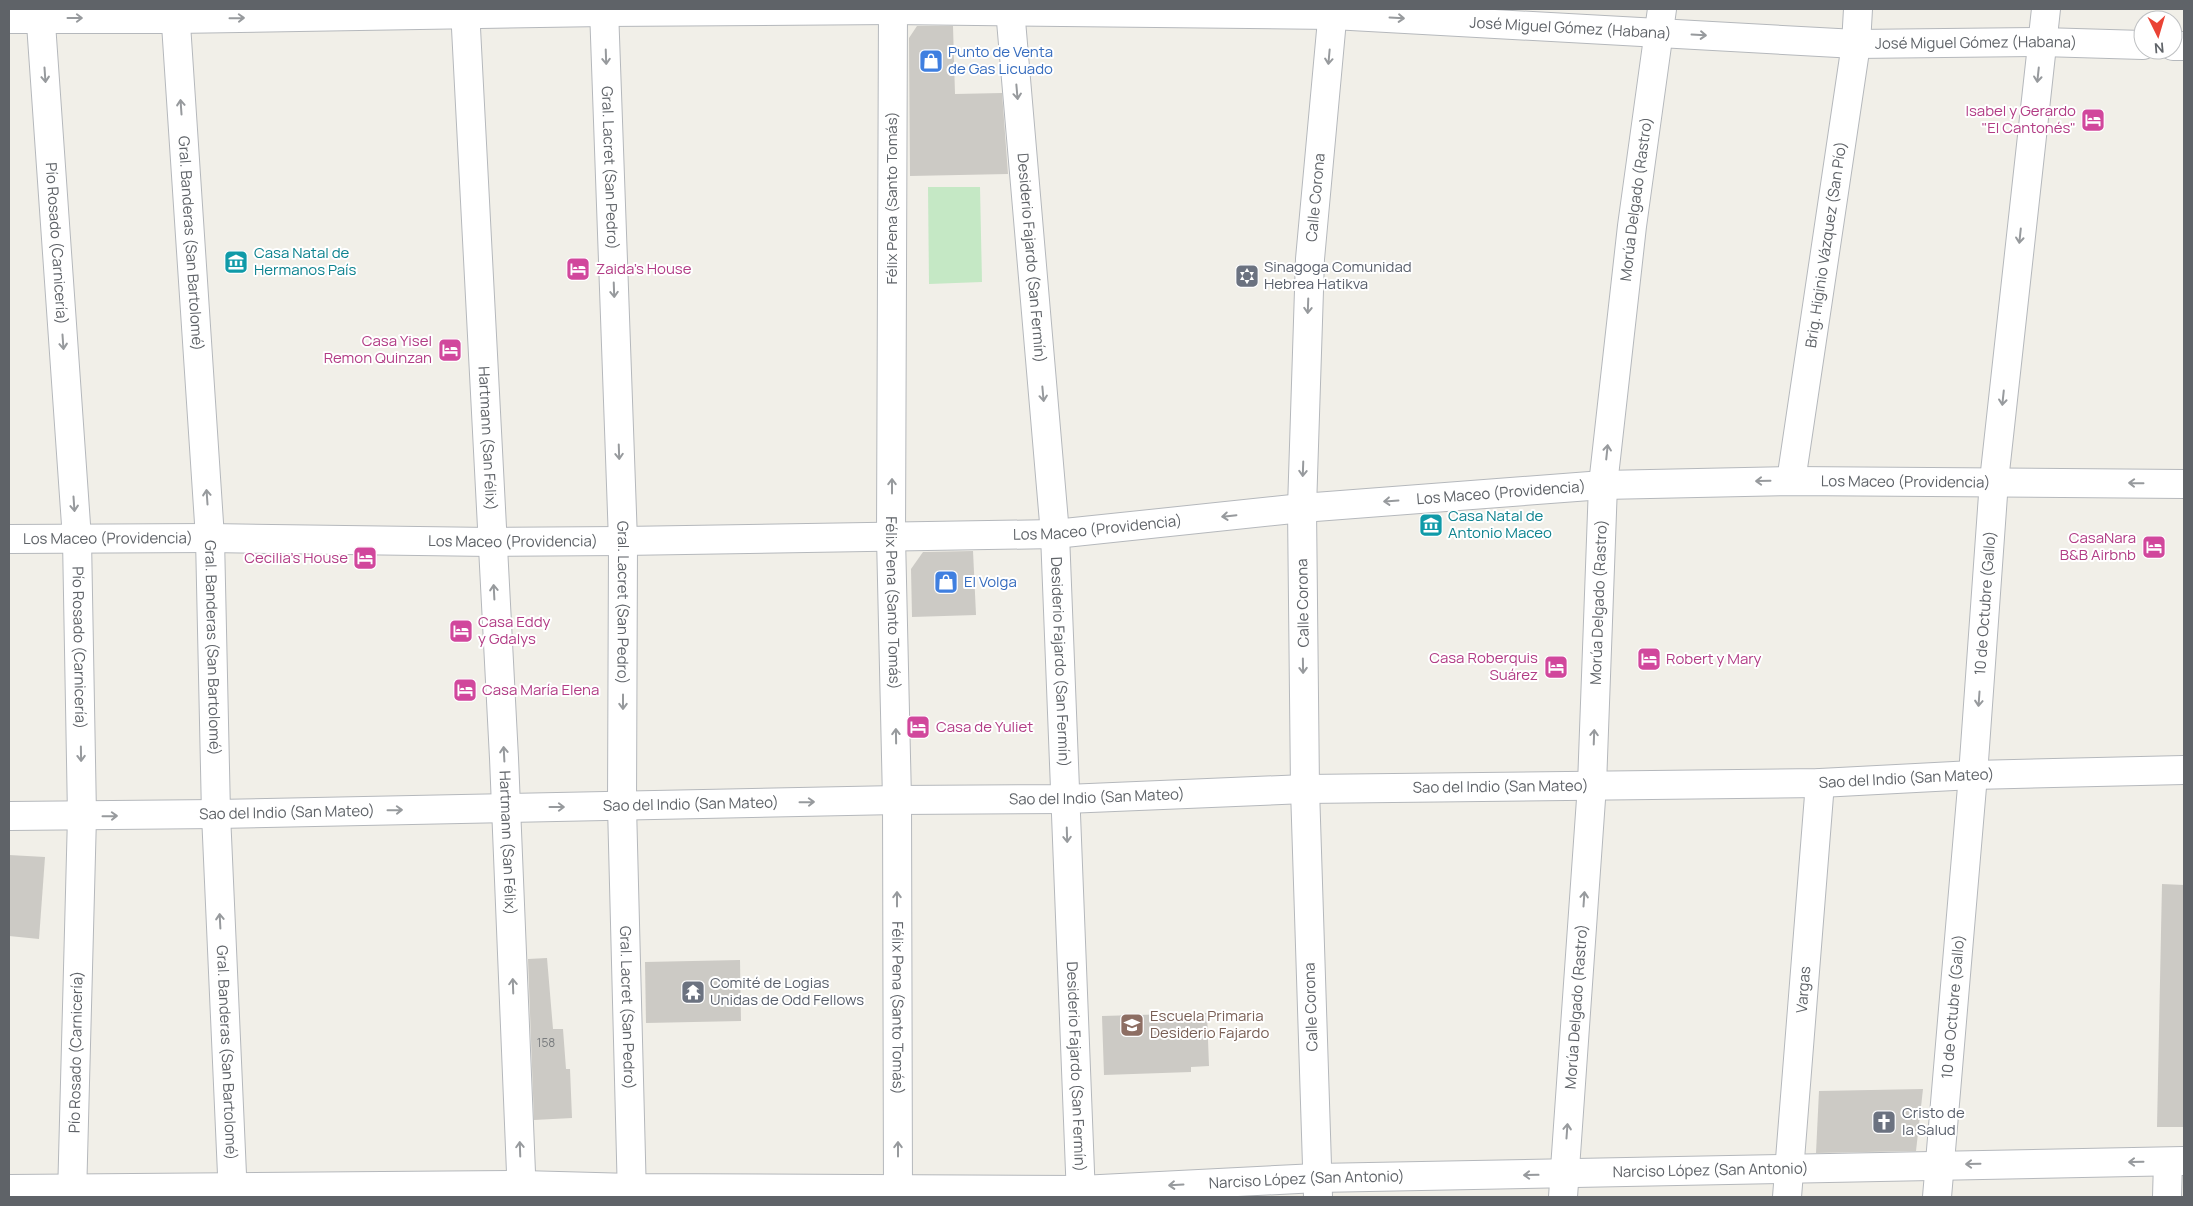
<svg xmlns="http://www.w3.org/2000/svg" width="2193" height="1206" viewBox="0 0 2193 1206" font-family="Manrope,sans-serif">
<rect width="100%" height="100%" fill="#f1efe8"/>
<!-- green -->
<polygon fill="#c5e8c5" points="928,187 980,187 982,282 929,284"/>
<!-- building -->
<g fill="#cccac5">
<polygon points="917,26 953,26 955,94 1002,93 1008,174 910,176 909,38"/>
<polygon points="973,551 976,615 912,617 911,569 923,552"/>
<polygon points="9,855 45,857 39,939 9,936"/>
<polygon points="2162,884 2184,885 2184,1127 2157,1127"/>
<polygon points="547,958 553,1029 563,1029 566,1069 570,1069 572,1118 534,1120 528,959"/>
<polygon points="740,960 741,1021 646,1023 645,962"/>
<polygon points="1207,1013 1209,1066 1191,1067 1191,1072 1104,1075 1102,1016"/>
<polygon points="1923,1089 1916,1151 1816,1153 1819,1091"/>
</g>
<g fill="none" stroke-linecap="round" stroke-linejoin="round">
<!-- minor casing -->
<g stroke="#b5b8bc" stroke-width="30">
<g id="minor">
<path id="s1" d="M 40,9 L 77,539 L 82,816 L 72,1197"/>
<path id="s2" d="M 175,9 L 210,538 L 216,814 L 233,1197"/>
<path id="s3" d="M 465,9 L 504,758 L 522,1197"/>
<path id="s4" d="M 604,9 L 623,541 L 622,806 L 632,1197"/>
<path id="s5" d="M 893,9 L 891,537 L 897,800 L 898,1197"/>
<path id="s6" d="M 1010,9 L 1055,534 L 1081,1197"/>
<path id="s7" d="M 9,19 L 175,19 L 604,12 L 893,10 L 1333,15 L 1856,44 L 2042,42 L 2143,45"/>
<polyline points="2173,46 2184,46"/>
<path id="s8" d="M 1791,481 L 1856,44 L 1858,9"/>
<path id="s9" d="M 9,539 L 210,538 L 491,542 L 623,541 L 1055,534 L 1302,508 L 1603,485 L 1791,481 L 2184,484"/>
<path id="s10" d="M 9,816 L 216,814 L 897,800 L 1066,799 L 1305,789 L 1820,783 L 1973,775 L 2184,770"/>
<path id="s11" d="M 9,1189 L 522,1185 L 632,1188 L 1081,1190 L 1317,1178 L 2184,1161"/>
<path id="s12" d="M 1318,1197 L 1305,789 L 1302,508 L 1310,259 L 1333,9"/>
<path id="s13" d="M 1563,1197 L 1592,785 L 1603,485 L 1632,226 L 1662,9"/>
<path id="s14" d="M 1787,1197 L 1820,783"/>
<path id="s15" d="M 1937,1197 L 1973,775 L 1994,481 L 2046,9"/>
<polyline points="2167,1197 2168,1162"/>
</g>
</g>
<!-- minor -->
<use href="#minor" stroke="#fff" stroke-width="28"/>
</g>
<!-- one-way arrows -->
<defs><path id="oneway-shaft" d="M-6 0H5M1.5-3L5.5 0L1.5 3" fill="none" stroke-width="1.6" stroke-linecap="round" stroke-linejoin="round" transform="scale(1.25)"/></defs>
<g stroke="#979a9d">
<use href="#oneway-shaft" transform="translate(75 18)"/>
<use href="#oneway-shaft" transform="translate(237 18) rotate(-1)"/>
<use href="#oneway-shaft" transform="translate(1397 18) rotate(3)"/>
<use href="#oneway-shaft" transform="translate(1699 35) rotate(3)"/>
<use href="#oneway-shaft" transform="translate(606 57) rotate(88)"/>
<use href="#oneway-shaft" transform="translate(1329 57) rotate(95)"/>
<use href="#oneway-shaft" transform="translate(45 75) rotate(86)"/>
<use href="#oneway-shaft" transform="translate(2038 75) rotate(96)"/>
<use href="#oneway-shaft" transform="translate(1017 92) rotate(85)"/>
<use href="#oneway-shaft" transform="translate(181 107) rotate(-94)"/>
<use href="#oneway-shaft" transform="translate(2020 236) rotate(96)"/>
<use href="#oneway-shaft" transform="translate(614 290) rotate(88)"/>
<use href="#oneway-shaft" transform="translate(1308 306) rotate(92)"/>
<use href="#oneway-shaft" transform="translate(63 342) rotate(86)"/>
<use href="#oneway-shaft" transform="translate(1043 394) rotate(85)"/>
<use href="#oneway-shaft" transform="translate(2003 398) rotate(96)"/>
<use href="#oneway-shaft" transform="translate(619 452) rotate(88)"/>
<use href="#oneway-shaft" transform="translate(1607 452) rotate(-84)"/>
<use href="#oneway-shaft" transform="translate(1303 469) rotate(92)"/>
<use href="#oneway-shaft" transform="translate(1763 481) rotate(179)"/>
<use href="#oneway-shaft" transform="translate(2136 483) rotate(-179)"/>
<use href="#oneway-shaft" transform="translate(892 486) rotate(-90)"/>
<use href="#oneway-shaft" transform="translate(207 497) rotate(-94)"/>
<use href="#oneway-shaft" transform="translate(1391 501) rotate(176)"/>
<use href="#oneway-shaft" transform="translate(74 504) rotate(86)"/>
<use href="#oneway-shaft" transform="translate(1229 516) rotate(174)"/>
<use href="#oneway-shaft" transform="translate(494 592) rotate(-93)"/>
<use href="#oneway-shaft" transform="translate(1303 666) rotate(89)"/>
<use href="#oneway-shaft" transform="translate(1979 699) rotate(94)"/>
<use href="#oneway-shaft" transform="translate(623 702) rotate(90)"/>
<use href="#oneway-shaft" transform="translate(896 736) rotate(-91)"/>
<use href="#oneway-shaft" transform="translate(1594 737) rotate(-88)"/>
<use href="#oneway-shaft" transform="translate(81 754) rotate(89)"/>
<use href="#oneway-shaft" transform="translate(504 754) rotate(-93)"/>
<use href="#oneway-shaft" transform="translate(807 802) rotate(-1)"/>
<use href="#oneway-shaft" transform="translate(557 807)"/>
<use href="#oneway-shaft" transform="translate(395 810) rotate(-1)"/>
<use href="#oneway-shaft" transform="translate(110 816) rotate(-1)"/>
<use href="#oneway-shaft" transform="translate(1067 835) rotate(88)"/>
<use href="#oneway-shaft" transform="translate(897 899) rotate(-90)"/>
<use href="#oneway-shaft" transform="translate(1584 899) rotate(-86)"/>
<use href="#oneway-shaft" transform="translate(220 921) rotate(-93)"/>
<use href="#oneway-shaft" transform="translate(513 986) rotate(-92)"/>
<use href="#oneway-shaft" transform="translate(1567 1131) rotate(-86)"/>
<use href="#oneway-shaft" transform="translate(520 1149) rotate(-92)"/>
<use href="#oneway-shaft" transform="translate(898 1149) rotate(-90)"/>
<use href="#oneway-shaft" transform="translate(2136 1162) rotate(179)"/>
<use href="#oneway-shaft" transform="translate(1973 1164) rotate(179)"/>
<use href="#oneway-shaft" transform="translate(1531 1175) rotate(179)"/>
<use href="#oneway-shaft" transform="translate(1176 1185) rotate(177)"/>
</g>
<!-- icons -->
<defs>
<g id="shop-square" transform="scale(1.25)"><rect x="-9" y="-9" width="18" height="18" rx="4" fill="#3f7fe0" stroke="#fff"/><path d="M-5-2.5h2.3a2.7 3.5 0 0 1 5.4 0H5L5.5 6h-11ZM-1.5-2.5h3a1.5 2.3 0 0 0-3 0Z" fill="#fff"/></g>
<g id="hotel-square" transform="scale(1.25)"><rect x="-9" y="-9" width="18" height="18" rx="4" fill="#d1479c" stroke="#fff"/><path d="M-6-4.5h1.5V1H6V5H4.5V3h-9V5H-6ZM-4 0a1.8 1.8 0 1 1 3.6 0ZM.5 0V-2.5h3Q6-2.5 6 0Z" fill="#fff"/></g>
<g id="museum-square" transform="scale(1.25)"><rect x="-9" y="-9" width="18" height="18" rx="4" fill="#0f9aa8" stroke="#fff"/><path d="M0-6L6-3V-2H-6V-3ZM-5-1h2V3h-2ZM-1-1h2V3h-2ZM3-1h2V3H3ZM-6 4H6V6H-6Z" fill="#fff"/></g>
<g id="synagogue-square" transform="scale(1.25)"><rect x="-9" y="-9" width="18" height="18" rx="4" fill="#6b7280" stroke="#fff"/><path d="M0-6.5L5.6 3.2H-5.6ZM0 6.5L5.6-3.2H-5.6Z" fill="#fff"/></g>
<g id="temple-square" transform="scale(1.25)"><rect x="-9" y="-9" width="18" height="18" rx="4" fill="#6b7280" stroke="#fff"/><path d="M0-6L5-2H3V0L6.5 2.5H4V6H1.5V3h-3V6H-4V2.5H-6.5L-3 0V-2H-5Z" fill="#fff"/></g>
<g id="school-square" transform="scale(1.25)"><rect x="-9" y="-9" width="18" height="18" rx="4" fill="#8d6e63" stroke="#fff"/><path d="M0-5L7-2L0 1L-7-2ZM-4 1L0 2.5L4 1V4Q0 6-4 4Z" fill="#fff"/></g>
<g id="church-square" transform="scale(1.25)"><rect x="-9" y="-9" width="18" height="18" rx="4" fill="#6b7280" stroke="#fff"/><path d="M-1.2-6h2.4v3.5h3.3v2.4h-3.3V6h-2.4V-.1h-3.3v-2.4h3.3Z" fill="#fff"/></g>
</defs>
<g fill-rule="evenodd">
<use href="#shop-square" x="931" y="61"/>
<use href="#hotel-square" x="2093" y="120"/>
<use href="#museum-square" x="236" y="262"/>
<use href="#hotel-square" x="578" y="269"/>
<use href="#synagogue-square" x="1247" y="276"/>
<use href="#hotel-square" x="450" y="350"/>
<use href="#museum-square" x="1431" y="525"/>
<use href="#hotel-square" x="2154" y="547"/>
<use href="#hotel-square" x="365" y="558"/>
<use href="#shop-square" x="946" y="582"/>
<use href="#hotel-square" x="461" y="631"/>
<use href="#hotel-square" x="1649" y="659"/>
<use href="#hotel-square" x="1556" y="667"/>
<use href="#hotel-square" x="465" y="690"/>
<use href="#hotel-square" x="918" y="727"/>
<use href="#temple-square" x="693" y="992"/>
<use href="#school-square" x="1132" y="1025"/>
<use href="#church-square" x="1884" y="1122"/>
</g>
<g text-anchor="middle" stroke-width="4" stroke-linejoin="round" paint-order="stroke">
<!-- number labels -->
<g font-size="12" fill="#7a7d7f">
<text x="546" y="1047">158</text>
</g>
<!-- street labels -->
<g font-size="15" fill="#5f6368" stroke="#fff">
<text dy="5" stroke="none"><textPath href="#s7" startOffset="1562">José Miguel Gómez (Habana)</textPath></text>
<text dy="5" stroke="none"><textPath href="#s7" startOffset="1968">José Miguel Gómez (Habana)</textPath></text>
<text dy="5" stroke="none"><textPath href="#s4" startOffset="159">Gral. Lacret (San Pedro)</textPath></text>
<text transform="translate(892 198) rotate(-90)" y="5">Félix Pena (Santo Tomás)</text>
<text dy="5" stroke="none"><textPath href="#s12" startOffset="1000">Calle Corona</textPath></text>
<text dy="5" stroke="none"><textPath href="#s13" startOffset="1001">Morúa Delgado (Rastro)</textPath></text>
<text dy="5" stroke="none"><textPath href="#s1" startOffset="235">Pío Rosado (Carnicería)</textPath></text>
<text dy="5" stroke="none"><textPath href="#s2" startOffset="235">Gral. Banderas (San Bartolomé)</textPath></text>
<text dy="5" stroke="none"><textPath href="#s8" startOffset="239">Brig. Higinio Vázquez (San Pío)</textPath></text>
<text dy="5" stroke="none"><textPath href="#s6" startOffset="250">Desiderio Fajardo (San Fermín)</textPath></text>
<text dy="5" stroke="none"><textPath href="#s3" startOffset="430">Hartmann (San Félix)</textPath></text>
<text dy="5" stroke="none"><textPath href="#s9" startOffset="1899">Los Maceo (Providencia)</textPath></text>
<text dy="5" stroke="none"><textPath href="#s9" startOffset="1494">Los Maceo (Providencia)</textPath></text>
<text dy="5" stroke="none"><textPath href="#s9" startOffset="1089">Los Maceo (Providencia)</textPath></text>
<text dy="5" stroke="none"><textPath href="#s9" startOffset="99">Los Maceo (Providencia)</textPath></text>
<text dy="5" stroke="none"><textPath href="#s9" startOffset="504">Los Maceo (Providencia)</textPath></text>
<text dy="5" stroke="none"><textPath href="#s13" startOffset="596">Morúa Delgado (Rastro)</textPath></text>
<text dy="5" stroke="none"><textPath href="#s15" startOffset="596">10 de Octubre (Gallo)</textPath></text>
<text dy="5" stroke="none"><textPath href="#s4" startOffset="594">Gral. Lacret (San Pedro)</textPath></text>
<text dy="5" stroke="none"><textPath href="#s5" startOffset="594">Félix Pena (Santo Tomás)</textPath></text>
<text transform="translate(1303 603) rotate(-91)" y="5">Calle Corona</text>
<text dy="5" stroke="none"><textPath href="#s1" startOffset="640">Pío Rosado (Carnicería)</textPath></text>
<text dy="5" stroke="none"><textPath href="#s2" startOffset="640">Gral. Banderas (San Bartolomé)</textPath></text>
<text dy="5" stroke="none"><textPath href="#s6" startOffset="655">Desiderio Fajardo (San Fermín)</textPath></text>
<text dy="5" stroke="none"><textPath href="#s10" startOffset="1898">Sao del Indio (San Mateo)</textPath></text>
<text dy="5" stroke="none"><textPath href="#s10" startOffset="1492">Sao del Indio (San Mateo)</textPath></text>
<text dy="5" stroke="none"><textPath href="#s10" startOffset="1088">Sao del Indio (San Mateo)</textPath></text>
<text dy="5" stroke="none"><textPath href="#s10" startOffset="682">Sao del Indio (San Mateo)</textPath></text>
<text dy="5" stroke="none"><textPath href="#s10" startOffset="278">Sao del Indio (San Mateo)</textPath></text>
<text dy="5" stroke="none"><textPath href="#s3" startOffset="835">Hartmann (San Félix)</textPath></text>
<text dy="5" stroke="none"><textPath href="#s14" startOffset="208">Vargas</textPath></text>
<text dy="5" stroke="none"><textPath href="#s13" startOffset="191">Morúa Delgado (Rastro)</textPath></text>
<text dy="5" stroke="none"><textPath href="#s15" startOffset="191">10 de Octubre (Gallo)</textPath></text>
<text transform="translate(1311 1007) rotate(-92)" y="5">Calle Corona</text>
<text dy="5" stroke="none"><textPath href="#s4" startOffset="999">Gral. Lacret (San Pedro)</textPath></text>
<text dy="5" stroke="none"><textPath href="#s5" startOffset="999">Félix Pena (Santo Tomás)</textPath></text>
<text transform="translate(76 1052) rotate(-89)" y="5">Pío Rosado (Carnicería)</text>
<text dy="5" stroke="none"><textPath href="#s2" startOffset="1045">Gral. Banderas (San Bartolomé)</textPath></text>
<text dy="5" stroke="none"><textPath href="#s6" startOffset="1060">Desiderio Fajardo (San Fermín)</textPath></text>
<text dy="5" stroke="none"><textPath href="#s11" startOffset="1702">Narciso López (San Antonio)</textPath></text>
<text dy="5" stroke="none"><textPath href="#s11" startOffset="1298">Narciso López (San Antonio)</textPath></text>
</g>
<!-- shop labels -->
<g font-size="15" fill="#366cbe" stroke="#fff" text-anchor="start">
<text x="948" y="57">Punto de Venta<tspan x="948" dy="17">de Gas Licuado</tspan></text>
<text x="964" y="587">El Volga</text>
</g>
<!-- hotel labels -->
<g font-size="15" fill="#b23c85" stroke="#fff" text-anchor="end">
<text x="2076" y="116">Isabel y Gerardo<tspan x="2076" dy="17">"El Cantonés"</tspan></text>
<text x="596" y="274" text-anchor="start">Zaida's House</text>
<text x="432" y="346">Casa Yisel<tspan x="432" dy="17">Remon Quinzan</tspan></text>
<text x="2136" y="543">CasaNara<tspan x="2136" dy="17">B&amp;B Airbnb</tspan></text>
<text x="348" y="563">Cecilia's House</text>
<text x="478" y="627" text-anchor="start">Casa Eddy<tspan x="478" dy="17">y Gdalys</tspan></text>
<text x="1538" y="663">Casa Roberquis<tspan x="1538" dy="17">Suárez</tspan></text>
<text x="1666" y="664" text-anchor="start">Robert y Mary</text>
<text x="482" y="695" text-anchor="start">Casa María Elena</text>
<text x="936" y="732" text-anchor="start">Casa de Yuliet</text>
</g>
<!-- culture labels -->
<g font-size="15" fill="#0d838f" stroke="#fff" text-anchor="start">
<text x="254" y="258">Casa Natal de<tspan x="254" dy="17">Hermanos País</tspan></text>
<text x="1448" y="521">Casa Natal de<tspan x="1448" dy="17">Antonio Maceo</tspan></text>
</g>
<!-- worship labels -->
<g font-size="15" fill="#5b616d" stroke="#fff" text-anchor="start">
<text x="1264" y="272">Sinagoga Comunidad<tspan x="1264" dy="17">Hebrea Hatikva</tspan></text>
<text x="710" y="988">Comité de Logias<tspan x="710" dy="17">Unidas de Odd Fellows</tspan></text>
<text x="1902" y="1118">Cristo de<tspan x="1902" dy="17">la Salud</tspan></text>
</g>
<!-- education labels -->
<g font-size="15" fill="#785e54" stroke="#fff" text-anchor="start">
<text x="1150" y="1021">Escuela Primaria<tspan x="1150" dy="17">Desiderio Fajardo</tspan></text>
</g>
</g>
<!-- border -->
<rect width="2193" height="1206" fill="none" stroke="#5f6368" stroke-width="20"/>
<!-- north arrow -->
<g transform="translate(2158 35) rotate(175)"><circle r="24" fill="#ffffff" stroke="#bfc1c3"/>
<path d="M0-4L9 19L0 12L-9 19Z" fill="#ea4335"/>
<text y="-8" font-size="14" font-weight="bold" text-anchor="middle" fill="#5f6368">N</text>
</g>
</svg>
